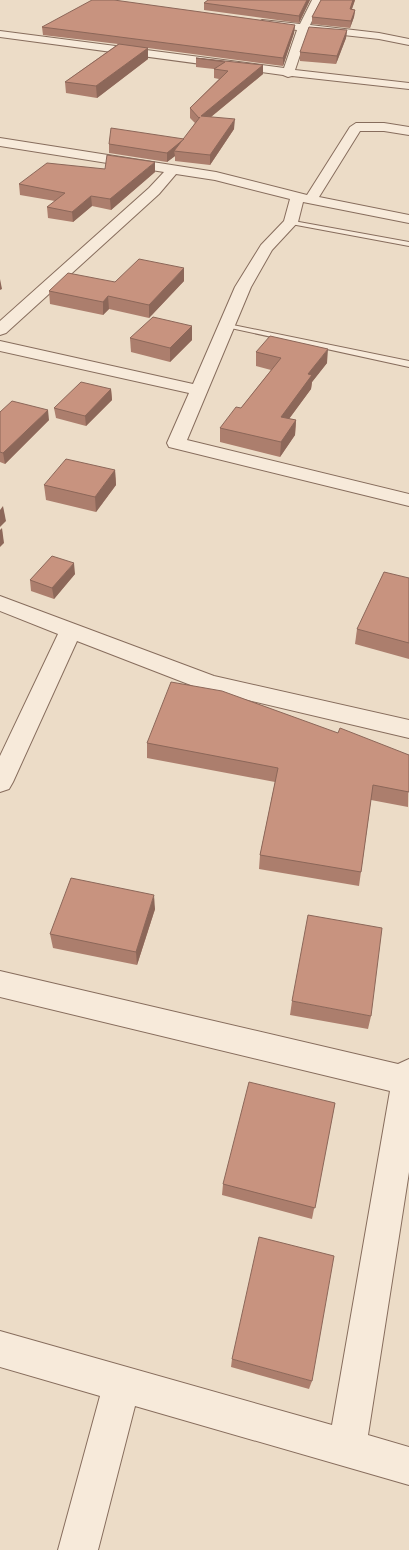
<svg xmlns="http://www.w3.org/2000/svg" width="409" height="1550" viewBox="0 0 409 1550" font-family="'IBM Plex Serif',serif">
<rect width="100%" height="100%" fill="#ecdcc7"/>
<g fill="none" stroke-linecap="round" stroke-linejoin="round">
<!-- service casing -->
<g stroke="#876d5d" stroke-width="2">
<g id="service">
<polygon points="288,220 409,242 409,246 291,224 288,224"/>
<polygon points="223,323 409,361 409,367 226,327 222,325"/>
</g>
</g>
<!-- minor casing -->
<g stroke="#876d5d" stroke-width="2">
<g id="minor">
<polygon points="312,0 322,0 310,25 379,33 409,39 409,45 379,39 308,31 295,70 409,83 409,89 292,76 288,77 283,75 0,37 0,31 284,68 297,30 262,26 257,23 262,20 300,24"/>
<polygon points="356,123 384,123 409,127 409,135 384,131 360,131 319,197 409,215 409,223 303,202 298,222 272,250 251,287 187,440 409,494 409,506 169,447 167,443 189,393 0,351 0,341 193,384 235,287 261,245 284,221 290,199 215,180 176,174 159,194 6,333 0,335 0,321 149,188 164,172 0,146 0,138 216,172 307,195 350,127"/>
<polygon points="0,596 214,676 409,720 409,738 201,689 77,641 13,782 9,789 0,792 0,756 58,634 0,611"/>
<polygon points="0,971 398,1064 409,1059 409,1172 368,1435 409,1447 409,1485 135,1406 98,1550 58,1550 100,1396 0,1367 0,1331 332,1425 390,1091 0,997"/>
</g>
</g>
<!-- service -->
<use href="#service" fill="#f7eada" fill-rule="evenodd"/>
<!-- minor -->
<use href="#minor" fill="#f7eada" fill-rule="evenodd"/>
</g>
<!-- wall -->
<g fill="#ac7e6d">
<polygon points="208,0 310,0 299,23 204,10 204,3"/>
<polygon points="321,0 355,0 352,9 355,10 354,17 350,28 312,24 312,17"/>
<polygon points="295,25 294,33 283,66 148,48 148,59 97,98 66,93 65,82 118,44 43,35 42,27"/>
<polygon points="347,30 346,38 336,64 300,61 300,52"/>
<polygon points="196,58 263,65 263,74 211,117 234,129 210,165 175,161 175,156 167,162 109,153 109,144 184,139 195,123 190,118 190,108 219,79 214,78 214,69 196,67"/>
<polygon points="155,172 111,210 92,206 73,222 48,218 47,207 55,201 20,195 19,184"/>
<polygon points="184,281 149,318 109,309 103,315 50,304 49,291 115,282"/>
<polygon points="130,338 192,340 170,362 131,352"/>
<polygon points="256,352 327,363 312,382 311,389 289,419 296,420 295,435 280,457 220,442 220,428 241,408 271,370 256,366"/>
<polygon points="111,389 112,400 86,426 56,418 54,408"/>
<polygon points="0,412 49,420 5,464 0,462"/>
<polygon points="115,470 116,485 96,512 46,500 44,485"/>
<polygon points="75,574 54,599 31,591 30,580"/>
<polygon points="409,578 409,659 355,644 357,629"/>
<polygon points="338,733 409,755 408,807 371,800 359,886 259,869 260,855 275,782 147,758 147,743"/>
<polygon points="155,909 137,965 53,948 50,934"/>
<polygon points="292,1001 371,1016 368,1029 290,1015"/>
<polygon points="335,1103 312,1219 222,1195 223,1184"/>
<polygon points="232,1359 312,1381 309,1389 231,1367"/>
</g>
<!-- shaded-wall -->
<g fill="#8c6759">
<polygon points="307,0 310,0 299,23 299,16"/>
<polygon points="353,0 355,0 349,17 350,9"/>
<polygon points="355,10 354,17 350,28 351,21"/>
<polygon points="295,25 294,33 283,66 283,58"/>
<polygon points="347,30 346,38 336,64 337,56"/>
<polygon points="148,48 148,59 97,98 96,86"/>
<polygon points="263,65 263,74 201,125 201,116"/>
<polygon points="235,119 234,129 210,165 210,155"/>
<polygon points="184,139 174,151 175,156 167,162 167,153"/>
<polygon points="155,162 155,172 111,210 110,199"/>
<polygon points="91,196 92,206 73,222 72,212"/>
<polygon points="184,268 184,281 149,318 149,305"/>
<polygon points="0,279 2,289 0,290"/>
<polygon points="108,296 109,309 103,315 103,302"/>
<polygon points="192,326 192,340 170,362 170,348"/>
<polygon points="328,349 327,363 312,382 311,389 280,431 281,417 308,374"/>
<polygon points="111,389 112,400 86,426 85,416"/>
<polygon points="48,410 49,420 5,464 3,453"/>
<polygon points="296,420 295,435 280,457 281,442"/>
<polygon points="115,470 116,485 96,512 95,497"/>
<polygon points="3,506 6,521 0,527 0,510"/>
<polygon points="2,528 4,543 0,547 0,530"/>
<polygon points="74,563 75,574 54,599 52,588"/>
<polygon points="154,895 155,909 137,965 136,952"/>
</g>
<!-- building -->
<g fill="#c8937f" stroke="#8c6759">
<polygon points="92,0 114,0 295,25 283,58 42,27"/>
<polygon points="208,0 307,0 299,16 204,3"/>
<polygon points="321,0 353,0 350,9 355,10 351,21 312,17"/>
<polygon points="309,27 347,30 337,56 300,52"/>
<polygon points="119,44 148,48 96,86 65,82"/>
<polygon points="196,58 263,65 201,116 235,119 210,155 174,151 200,117 199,118 190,108 228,71 214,69 225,62"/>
<polygon points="111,128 184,139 167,153 109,144"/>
<polygon points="107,155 155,162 110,199 91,196 72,212 47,207 65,193 19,184 47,163 105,169"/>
<polygon points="139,259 184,268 149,305 108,296 103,302 49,291 68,273 115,282"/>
<polygon points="153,317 192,326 170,348 130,338"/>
<polygon points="270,336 328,349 308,374 312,375 281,417 296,420 281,442 220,428 236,407 241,408 281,358 256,352"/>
<polygon points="81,382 111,389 85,416 54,408"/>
<polygon points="12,401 48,410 3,453 0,452 0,412"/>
<polygon points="66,459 115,470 95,497 44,485"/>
<polygon points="52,556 74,563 52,588 30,580"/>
<polygon points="384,572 409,578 409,643 357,629"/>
<polygon points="171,682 222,691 338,733 340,728 409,755 409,792 373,785 361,872 260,855 278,768 147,743"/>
<polygon points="71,878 154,895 136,952 50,934"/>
<polygon points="308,915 382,928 371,1016 292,1001"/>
<polygon points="249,1082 335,1103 315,1208 223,1184"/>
<polygon points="259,1237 334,1256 312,1381 232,1359"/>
</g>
</svg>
